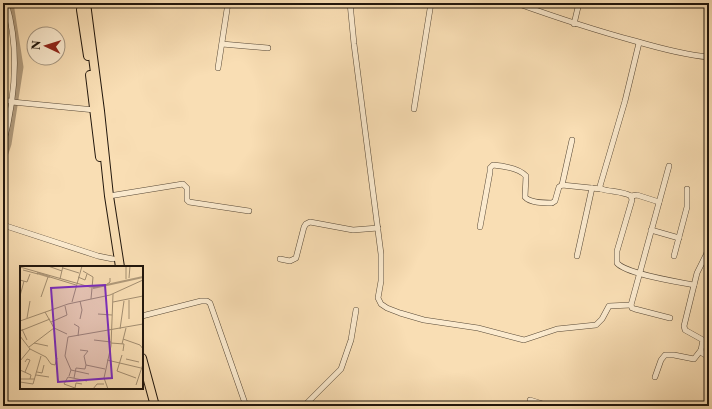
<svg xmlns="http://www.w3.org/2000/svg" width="712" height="409" viewBox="0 0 712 409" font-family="'Libre Caslon Text',serif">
<rect width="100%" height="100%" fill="#f9deb4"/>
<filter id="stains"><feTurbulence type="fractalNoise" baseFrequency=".005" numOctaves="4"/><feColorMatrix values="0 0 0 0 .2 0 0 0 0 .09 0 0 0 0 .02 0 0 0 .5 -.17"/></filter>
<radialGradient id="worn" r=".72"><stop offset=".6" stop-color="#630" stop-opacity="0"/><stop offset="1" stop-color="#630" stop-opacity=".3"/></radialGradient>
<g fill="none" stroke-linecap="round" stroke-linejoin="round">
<!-- canal -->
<polyline stroke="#b09a7b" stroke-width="7" points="3,159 8,144 20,67 10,3"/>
<!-- minor casing -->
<g stroke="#574836" stroke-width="6">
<g id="minor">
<polyline points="350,3 354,44 381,254 381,281 378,298 381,304 387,308 400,313 424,320 478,328 524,340 557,329 596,325 602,319 609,306 631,305"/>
<path d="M 516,3 C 555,17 594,30 635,41 C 659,48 684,55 709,57"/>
<polyline points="574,24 579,3"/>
<path d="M 639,43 L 625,101 L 600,186 L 601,189 C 611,192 622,191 631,196 L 632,200 L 617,251 L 617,263 C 626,274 679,282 694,285"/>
<polyline points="222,44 268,48"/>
<polyline points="218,68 228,3"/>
<polyline points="3,99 12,102 95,110"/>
<polyline points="414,109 431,3"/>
<path d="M 3,145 C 15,99 20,49 6,3"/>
<polyline points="669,166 631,305 632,308 635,309 670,318"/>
<polyline points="562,185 572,140"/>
<polyline points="109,196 183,184 187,188 187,200 189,202 249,211"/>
<polyline points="631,196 637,195 659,202"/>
<polyline points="3,225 98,256 113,259"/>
<path d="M 480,227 L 490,172 L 490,168 L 493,165 C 504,166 519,168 526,176 L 525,197 C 530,203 544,203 552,203 L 555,201 L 559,187 L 562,185 L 601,189"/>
<polyline points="651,230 679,238"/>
<polyline points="709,247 706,255 697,273 684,326 685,330 703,340 701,350 702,353 709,357"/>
<polyline points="577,256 592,188"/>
<polyline points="674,256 687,207 687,189"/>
<polyline points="280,259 290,261 296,258 304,227 306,224 310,222 353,230 378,228"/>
<polyline points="142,316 201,301 207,301 210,303 246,406"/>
<polyline points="655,377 661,360 665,355 674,355 694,359 701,350"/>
<polyline points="530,400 549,406"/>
<polyline points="304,406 341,369 351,340 356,310"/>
</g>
</g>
<!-- trunk casing -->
<g stroke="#21160c" stroke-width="10">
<g id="trunk">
<polyline points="86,3 100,111 109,196 120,267"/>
<polyline points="81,10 88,56"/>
<polyline points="90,75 100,157"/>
<polyline points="142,358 155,406"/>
</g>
</g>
<!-- minor -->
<use href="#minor" stroke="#fbeace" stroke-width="5"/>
<!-- trunk -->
<use href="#trunk" stroke="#f9deb4" stroke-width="8"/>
</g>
<!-- overview -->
<g transform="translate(20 266)">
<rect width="123" height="123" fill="#f9deb4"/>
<path fill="none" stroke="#b09a7b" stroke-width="2" d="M 17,7 L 30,11M 73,22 L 123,11"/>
<path fill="none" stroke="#a38e71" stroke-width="1" d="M 28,0 L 42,5M 0,1 L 70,21 L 86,19 L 90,16 L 90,12M 43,2 L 59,7M 3,4 L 18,8M 63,5 L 73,11 L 71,33M 30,11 L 56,19M 58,11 L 65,14 L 67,8M 109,12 L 110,0M 40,13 L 43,0M 106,13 L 106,0M 0,14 L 7,16 L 10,8M 0,30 L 4,15M 21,31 L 28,11M 109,34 L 109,53M 52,36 L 62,0M 93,36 L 123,30M 78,48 L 92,49M 7,52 L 10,35M 60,53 L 62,44 L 60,35M 0,55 L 48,38 L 90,29 L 123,14M 31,56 L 47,49 L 45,40M 54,58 L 59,61 L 58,70M 34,62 L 47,68M 2,63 L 7,74M 100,63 L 104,35M 0,65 L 30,53M 0,70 L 10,83 L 0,95M 103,73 L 120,79 L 123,83M 74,74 L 91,76M 14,77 L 28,80M 91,77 L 104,78 L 103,85M 102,78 L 106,62M 9,81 L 34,62 L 25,46M 10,83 L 26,91 L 31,98 L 35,99 L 37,92M 60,84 L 68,85 L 64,90 L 66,99M 102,89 L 97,105 L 116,112M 106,93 L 119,96M 87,94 L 121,102M 5,96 L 7,93 L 10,94 L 5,106M 0,104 L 11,109 L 10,113M 51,104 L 45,90 L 48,71 L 123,58M 17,106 L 22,107 L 24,99M 16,109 L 29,111M 49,110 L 51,104 L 69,108M 54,112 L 56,102 L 65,103 L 66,99 L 85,103M 0,113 L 15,113M 0,116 L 13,118 L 21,90M 62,118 L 56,117 L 55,122 L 44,118 L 48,111 L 67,115M 116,119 L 123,98M 73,123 L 77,118 L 84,118M 88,123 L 84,112 L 91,80 L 93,28"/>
<path fill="#7b2cbf" fill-opacity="0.15" stroke="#7b2cbf" stroke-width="2" d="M 85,19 L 92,112 L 38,116 L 31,22 Z"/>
<rect width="123" height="123" fill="none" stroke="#21160c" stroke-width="2"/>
</g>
<!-- margin -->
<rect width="712" height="409" fill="none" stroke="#f9deb4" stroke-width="16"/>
<rect x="4" y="4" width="704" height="401" fill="none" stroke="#21160c" stroke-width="2"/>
<rect x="8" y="8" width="696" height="393" fill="none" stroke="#21160c"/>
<!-- north arrow -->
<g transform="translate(46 46) rotate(274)"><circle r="19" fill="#fbeace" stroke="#a49580"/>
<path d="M0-3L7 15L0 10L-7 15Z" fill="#8f2418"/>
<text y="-6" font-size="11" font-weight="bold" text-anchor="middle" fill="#21160c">N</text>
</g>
<rect width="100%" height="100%" filter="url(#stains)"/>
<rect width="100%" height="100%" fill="url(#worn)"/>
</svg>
